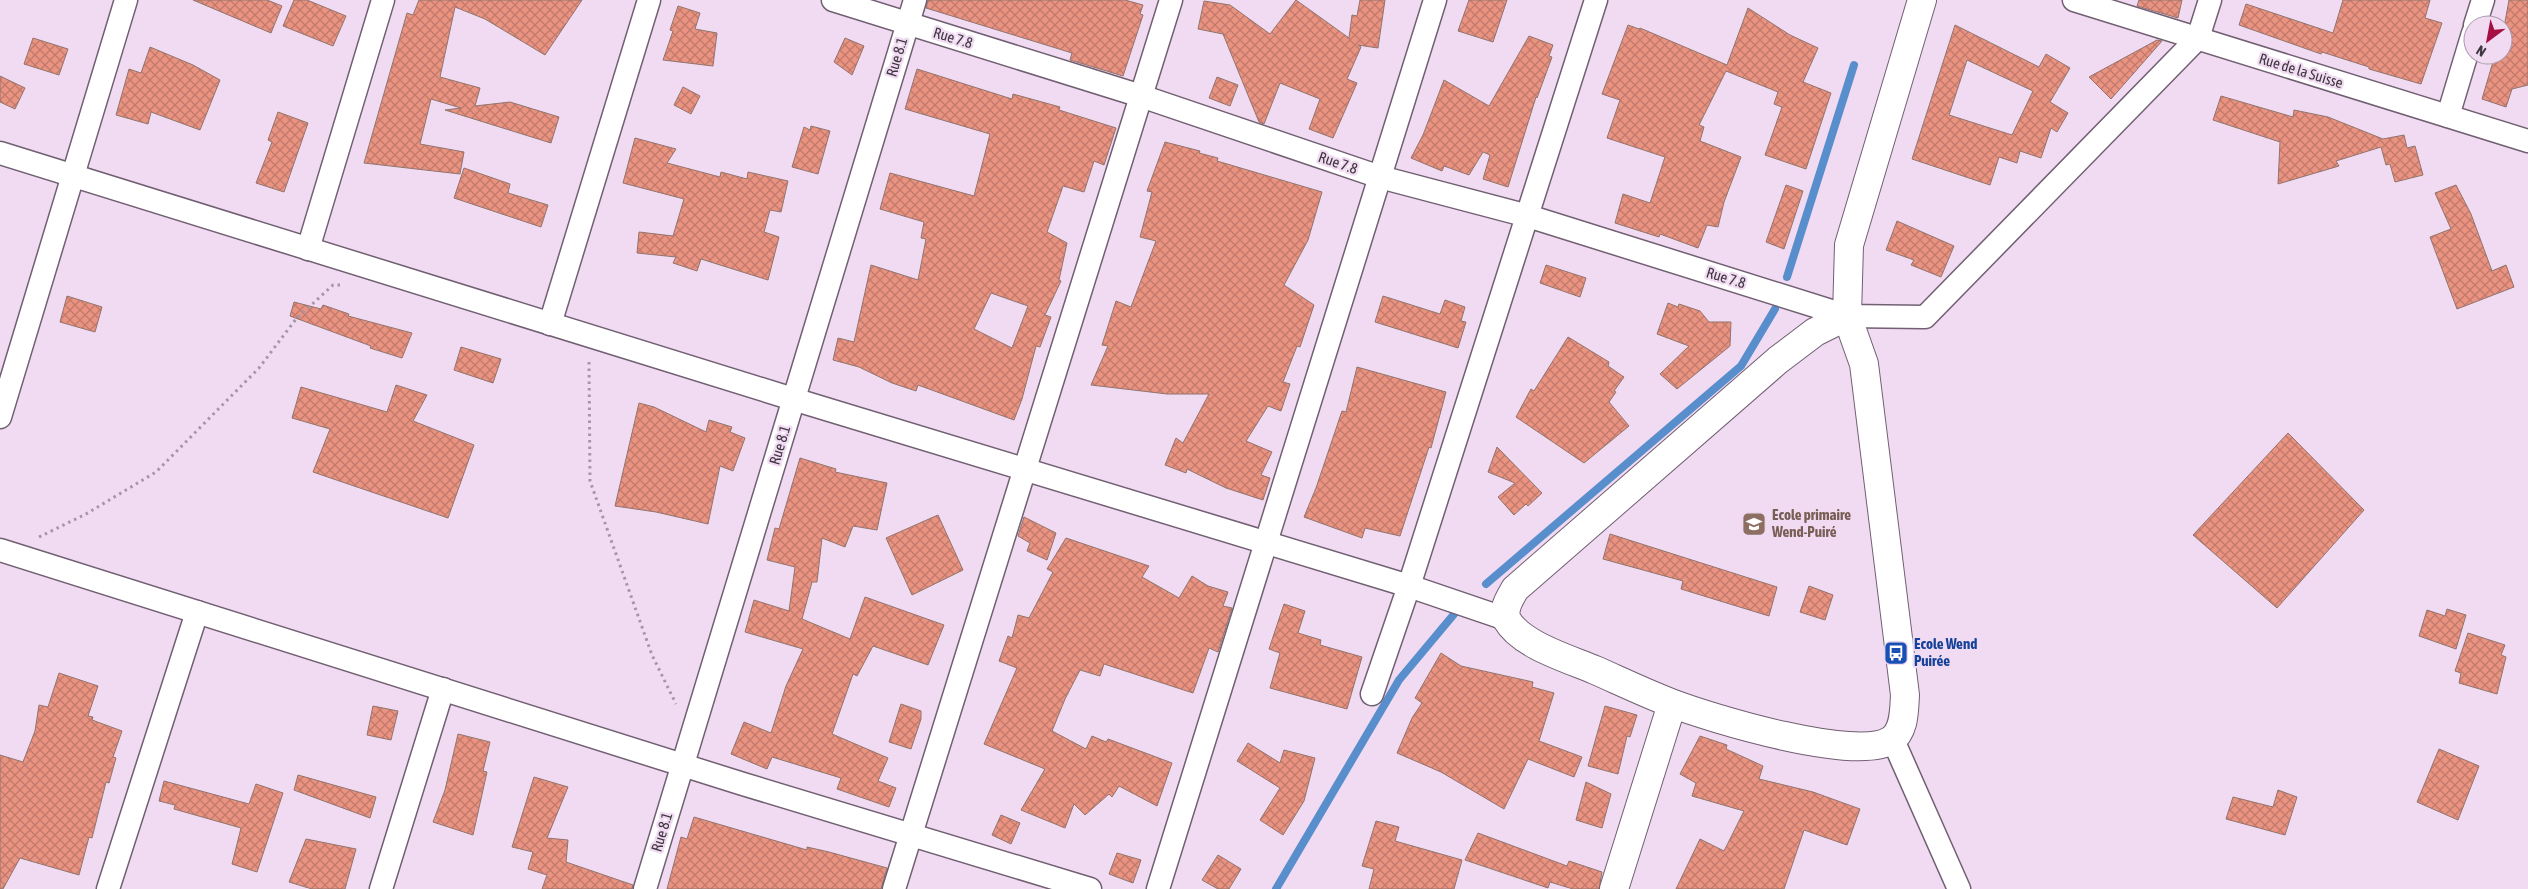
<svg xmlns="http://www.w3.org/2000/svg" width="2528" height="889" viewBox="0 0 2528 889" font-family="'Asap Condensed',sans-serif">
<defs>
<pattern id="building-cross-hatch" width="8" height="8" patternUnits="userSpaceOnUse" patternTransform="scale(1.25)"><rect width="8" height="8" fill="#eb9381"/><path d="M0 0l8 8M0 8l8-8" fill="none" stroke="#c0796b"/></pattern>
</defs>
<rect width="100%" height="100%" fill="#f1dbf2"/>
<g fill="none" stroke-linecap="round" stroke-linejoin="round">
<!-- stream -->
<g stroke="#598ecd" stroke-width="8">
<polyline points="1787,277 1854,65"/>
<polyline points="1486,584 1741,366 1775,309"/>
<polyline points="1276,889 1399,680 1455,613"/>
</g>
</g>
<!-- building -->
<g fill="url(#building-cross-hatch)" stroke="#91746e" fill-rule="evenodd">
<polygon points="193,0 267,0 282,6 271,33"/>
<polygon points="294,0 307,0 346,16 333,46 283,26"/>
<polygon points="419,0 582,0 545,55 485,19 455,7 440,77 480,88 475,106 510,102 559,117 551,143 445,110 461,108 431,99 420,144 464,152 460,174 364,163 407,13 413,15"/>
<polygon points="928,0 1125,0 1143,5 1140,14 1143,15 1123,76 1070,60 1072,53 926,8"/>
<polygon points="1296,0 1349,38 1352,15 1357,16 1360,0 1385,0 1378,48 1358,45 1361,47 1347,79 1357,83 1333,138 1309,129 1320,99 1280,83 1264,124 1259,122 1223,34 1198,29 1204,1 1230,5 1270,34"/>
<polygon points="1469,0 1507,0 1493,42 1458,31"/>
<polygon points="2139,0 2182,0 2178,18 2137,6"/>
<polygon points="2343,0 2430,0 2425,18 2442,23 2421,84 2369,69 2369,67 2322,52 2321,54 2239,25 2246,4 2333,33"/>
<polygon points="2509,0 2528,0 2528,85 2512,89 2506,107 2482,99 2495,55 2503,55 2503,33"/>
<polygon points="678,6 700,13 695,29 717,33 713,66 663,60 673,31 670,30"/>
<polygon points="1748,8 1790,35 1818,48 1803,82 1831,93 1806,169 1765,155 1782,107 1774,104 1778,92 1726,71 1699,125 1704,127 1700,141 1741,157 1724,202 1718,227 1707,225 1698,248 1660,234 1659,237 1615,223 1623,194 1650,203 1665,157 1607,138 1620,100 1602,94 1628,25 1639,29 1640,28 1727,65"/>
<path d="M 1955,25 L 2039,67 L 2046,54 L 2070,68 L 2050,102 L 2068,113 L 2057,132 L 2051,128 L 2041,158 L 2020,151 L 2017,163 L 1999,157 L 1990,185 L 1912,159 ZM 1967,60 L 2033,91 L 2012,135 L 1949,115 Z"/>
<polygon points="1529,36 1553,45 1549,56 1552,57 1537,98 1536,97 1508,187 1483,179 1490,155 1483,152 1469,175 1444,166 1442,171 1411,158 1423,135 1444,80 1489,106"/>
<polygon points="33,38 68,49 59,75 24,64"/>
<polygon points="845,38 864,46 852,75 834,62"/>
<polygon points="2157,40 2162,41 2111,99 2089,77"/>
<polygon points="150,47 193,65 220,80 200,130 151,112 148,124 116,115 129,69 141,73"/>
<path d="M 917,69 L 1012,99 L 1013,94 L 1060,107 L 1059,110 L 1116,128 L 1104,165 L 1094,161 L 1084,192 L 1063,186 L 1047,232 L 1067,243 L 1059,280 L 1061,281 L 1045,315 L 1051,317 L 1040,347 L 1036,346 L 1022,399 L 1014,420 L 918,385 L 916,391 L 892,383 L 859,367 L 833,360 L 838,338 L 854,342 L 871,265 L 918,280 L 926,239 L 921,238 L 924,222 L 880,209 L 890,173 L 974,196 L 990,134 L 905,109 ZM 991,293 L 1028,306 L 1012,348 L 974,329 Z"/>
<polygon points="0,76 25,88 15,109 0,102"/>
<polygon points="1217,77 1238,85 1230,106 1209,98"/>
<polygon points="683,87 700,96 691,114 674,105"/>
<polygon points="2221,96 2293,117 2294,110 2328,117 2383,139 2404,135 2407,148 2415,146 2423,175 2395,182 2390,164 2386,165 2381,147 2336,161 2339,166 2278,184 2280,142 2213,120"/>
<polygon points="278,112 308,123 284,192 256,183 272,142 268,140"/>
<polygon points="811,126 830,131 818,174 792,167 804,127 810,130"/>
<polygon points="635,138 676,149 667,163 720,177 721,172 747,179 748,172 788,181 781,212 770,210 764,232 779,237 768,280 701,259 697,271 673,263 676,257 637,253 639,232 673,236 684,199 623,183"/>
<polygon points="1165,142 1200,151 1199,153 1218,158 1217,161 1322,192 1308,240 1284,285 1314,305 1300,347 1297,346 1283,382 1290,384 1281,411 1268,406 1246,441 1272,452 1261,475 1270,478 1263,500 1226,488 1187,469 1186,473 1165,465 1176,438 1183,443 1209,394 1167,394 1091,385 1108,346 1102,345 1116,301 1131,307 1156,241 1140,237 1152,192 1147,191"/>
<polygon points="464,168 510,184 508,193 548,205 541,227 454,198"/>
<polygon points="1786,185 1803,191 1784,249 1766,242"/>
<polygon points="2456,185 2471,214 2492,271 2506,265 2514,287 2457,309 2430,237 2451,229 2435,193"/>
<polygon points="1897,221 1954,246 1941,277 1911,265 1914,260 1886,250"/>
<polygon points="1546,265 1586,278 1580,297 1540,283"/>
<polygon points="67,296 102,307 95,332 60,322"/>
<polygon points="1383,296 1440,314 1445,300 1465,307 1461,321 1466,322 1458,348 1375,322"/>
<polygon points="294,302 321,309 323,305 349,314 348,316 412,333 402,358 370,348 371,346 290,316"/>
<polygon points="1668,303 1678,307 1679,304 1700,311 1709,322 1731,322 1730,346 1677,389 1660,374 1689,346 1657,334"/>
<polygon points="1568,337 1609,362 1608,366 1624,377 1614,391 1616,392 1609,402 1629,426 1584,463 1516,417 1531,389 1534,391"/>
<polygon points="461,347 501,359 493,383 454,370"/>
<polygon points="1357,367 1446,392 1431,448 1429,447 1400,536 1365,528 1362,538 1304,517 1316,488 1342,411 1346,412"/>
<polygon points="396,385 427,395 413,421 474,445 448,518 313,472 330,429 292,418 301,387 387,412"/>
<polygon points="639,403 654,407 706,432 709,420 732,427 730,432 745,438 733,471 720,466 708,524 656,512 615,506"/>
<polygon points="2288,433 2364,510 2277,608 2193,535"/>
<polygon points="1497,447 1542,493 1528,506 1526,504 1514,515 1498,497 1515,483 1488,472"/>
<polygon points="800,458 836,469 835,472 887,483 877,530 853,526 845,547 822,538 817,582 812,582 802,619 850,639 865,597 944,625 928,665 873,646 857,676 853,674 832,734 888,758 878,781 896,788 889,807 837,789 841,778 772,757 767,769 731,754 744,722 771,733 786,686 803,649 745,632 754,600 789,611 795,567 767,560 775,528 779,529"/>
<polygon points="938,515 963,570 912,595 886,538"/>
<polygon points="1024,517 1056,533 1047,560 1027,551 1030,543 1018,536"/>
<polygon points="1610,534 1777,587 1769,616 1681,589 1683,581 1603,559"/>
<polygon points="1066,538 1149,566 1142,577 1179,598 1192,576 1208,586 1228,592 1223,606 1232,608 1218,652 1209,648 1193,693 1104,664 1100,676 1080,670 1065,699 1052,731 1086,749 1092,736 1106,742 1108,739 1172,763 1157,806 1119,786 1112,797 1109,794 1085,815 1074,804 1065,828 1021,810 1045,769 984,744 1017,668 999,661 1008,636 1012,638 1018,615 1029,618 1053,572 1047,569"/>
<polygon points="1809,586 1833,595 1825,620 1800,612"/>
<polygon points="1284,604 1305,611 1298,633 1321,640 1320,645 1362,657 1347,709 1270,688 1280,653 1269,649"/>
<polygon points="2447,609 2466,615 2456,649 2419,636 2427,610 2445,616"/>
<polygon points="2468,633 2505,645 2501,655 2506,657 2497,694 2459,683 2461,673 2455,671"/>
<polygon points="1441,653 1461,666 1533,682 1532,687 1554,693 1539,741 1582,757 1574,777 1528,759 1504,809 1441,772 1397,753 1412,718 1422,703 1415,698"/>
<polygon points="59,673 98,686 88,716 93,717 92,720 122,731 113,757 116,758 109,783 106,782 92,838 89,837 79,875 20,858 3,889 0,889 0,755 23,762 35,731 39,705 48,707"/>
<polygon points="901,704 921,711 921,719 911,749 889,742"/>
<polygon points="373,706 398,711 391,740 367,735"/>
<polygon points="1605,706 1637,715 1630,737 1627,736 1618,774 1588,766"/>
<polygon points="458,734 490,742 483,771 487,772 473,835 433,822 445,790"/>
<polygon points="1700,736 1727,745 1726,749 1763,766 1759,779 1813,792 1860,809 1847,845 1804,830 1784,889 1676,889 1700,839 1724,851 1744,811 1692,796 1696,783 1680,774"/>
<polygon points="1248,743 1280,763 1284,750 1315,758 1304,801 1283,835 1260,820 1280,788 1237,761"/>
<polygon points="2439,749 2479,766 2458,820 2417,802"/>
<polygon points="298,775 376,797 370,818 294,790"/>
<polygon points="534,777 568,787 547,838 568,840 566,862 633,885 632,889 542,889 547,875 528,869 533,852 512,847"/>
<polygon points="164,781 249,804 256,784 283,793 257,872 232,864 241,828 174,809 175,805 159,801"/>
<polygon points="1586,782 1611,794 1602,828 1576,820"/>
<polygon points="2278,790 2297,797 2285,835 2226,819 2233,797 2273,807"/>
<polygon points="1001,815 1020,823 1011,844 992,835"/>
<polygon points="694,817 807,850 807,847 829,852 887,868 881,889 667,889 681,837 687,839"/>
<polygon points="1376,821 1399,827 1395,841 1462,860 1454,889 1369,889 1374,869 1362,866"/>
<polygon points="1478,833 1567,866 1569,861 1602,872 1599,889 1573,889 1550,882 1548,888 1465,860"/>
<polygon points="306,839 356,849 345,889 312,889 289,882"/>
<polygon points="1117,853 1141,860 1133,883 1109,874"/>
<polygon points="1218,855 1241,869 1229,889 1218,889 1202,880"/>
</g>
<g fill="none" stroke-linecap="round" stroke-linejoin="round">
<!-- minor casing -->
<g stroke="#715f72" stroke-width="25">
<g id="minor">
<polyline points="833,0 1141,96 1380,177 1528,216 1847,316 1925,317 2198,38 2210,0"/>
<polyline points="2074,0 2528,141"/>
<polyline points="2475,25 2483,0"/>
<polyline points="2448,116 2473,33"/>
<polyline points="0,153 793,399 1409,586 1506,619"/>
<polyline points="308,249 383,0"/>
<polyline points="550,324 649,0"/>
<polyline points="0,417 126,0"/>
<polyline points="0,550 743,784 1090,889"/>
<polyline points="1372,694 1409,586 1596,0"/>
<polyline points="1893,740 1959,889"/>
<polyline points="108,889 197,612"/>
<polyline points="381,889 443,689"/>
<polyline points="645,889 915,0"/>
<polyline points="894,889 1171,0"/>
<polyline points="1158,889 1435,0"/>
</g>
</g>
<!-- tertiary casing -->
<g stroke="#715f72" stroke-width="30">
<g id="tertiary">
<path d="M 1847,316 L 1815,332 L 1778,360 L 1515,589 C 1510,598 1502,609 1507,620 C 1521,645 1569,659 1595,670 C 1620,681 1645,693 1671,703 C 1710,718 1858,763 1891,740 C 1905,731 1904,709 1905,695 L 1864,364 L 1847,316 L 1849,245 L 1922,0"/>
<polyline points="1614,889 1672,704"/>
</g>
</g>
<!-- path -->
<g stroke="#a595a6" stroke-width="3" stroke-dasharray="2.5 4" stroke-linecap="butt">
<polyline points="589,362 590,481 652,655 676,704"/>
<polyline points="39,537 86,514 156,472 259,368 296,319 333,285 340,285"/>
</g>
<!-- minor -->
<use href="#minor" stroke="#fff" stroke-width="22"/>
<!-- tertiary -->
<use href="#tertiary" stroke="#fff" stroke-width="28"/>
</g>
<!-- icons -->
<defs>
<g id="school-square" transform="scale(1.25)"><rect x="-9" y="-9" width="18" height="18" rx="4" fill="#8d6e63" stroke="#f1dbf2"/><path d="M0-5L7-2L0 1L-7-2ZM-4 1L0 2.5L4 1V4Q0 6-4 4Z" fill="#fff"/></g>
<g id="bus-square" transform="scale(1.25)"><rect x="-9" y="-9" width="18" height="18" rx="4" fill="#1a4fb4" stroke="#f1dbf2"/><path d="M-5-6H5V4H4V6H2V4H-2V6H-4V4H-5ZM-3.5-4V0h7V-4ZM-3.5 1.2v1.5H-2V1.2ZM2 1.2v1.5H3.5V1.2Z" fill="#fff"/></g>
</defs>
<g fill-rule="evenodd">
<use href="#school-square" x="1754" y="524"/>
<use href="#bus-square" x="1896" y="653"/>
</g>
<g text-anchor="middle" stroke-width="4.5" stroke-linejoin="round" paint-order="stroke">
<!-- street labels -->
<g font-size="15" fill="#3f3740" stroke="#f1dbf2">
<text transform="translate(953 38) rotate(17)" y="5">Rue 7.8</text>
<text transform="translate(897 57) rotate(-73)" y="5">Rue 8.1</text>
<text transform="translate(2301 71) rotate(17)" y="5">Rue de la Suisse</text>
<text transform="translate(1338 163) rotate(19)" y="5">Rue 7.8</text>
<text transform="translate(1726 278) rotate(17)" y="5">Rue 7.8</text>
<text transform="translate(780 445) rotate(-73)" y="5">Rue 8.1</text>
<text transform="translate(662 832) rotate(-73)" y="5">Rue 8.1</text>
</g>
<!-- education labels -->
<g font-size="15" font-weight="bold" fill="#785e54" stroke="#f1dbf2" text-anchor="start">
<text x="1772" y="520">Ecole primaire<tspan x="1772" dy="17">Wend-Puiré</tspan></text>
</g>
<!-- transit labels -->
<g font-size="15" font-weight="bold" fill="#164399" stroke="#f1dbf2" text-anchor="start">
<text x="1914" y="649">Ecole Wend<tspan x="1914" dy="17">Puirée</tspan></text>
</g>
</g>
<!-- north arrow -->
<g transform="translate(2488 40) rotate(212)"><circle r="24" fill="#f1dbf2" stroke="#aa99ab"/>
<path d="M0-4L9 19L0 12L-9 19Z" fill="#a60f43"/>
<text y="-8" font-size="14" font-weight="bold" text-anchor="middle" fill="#3f3740">N</text>
</g>
</svg>
